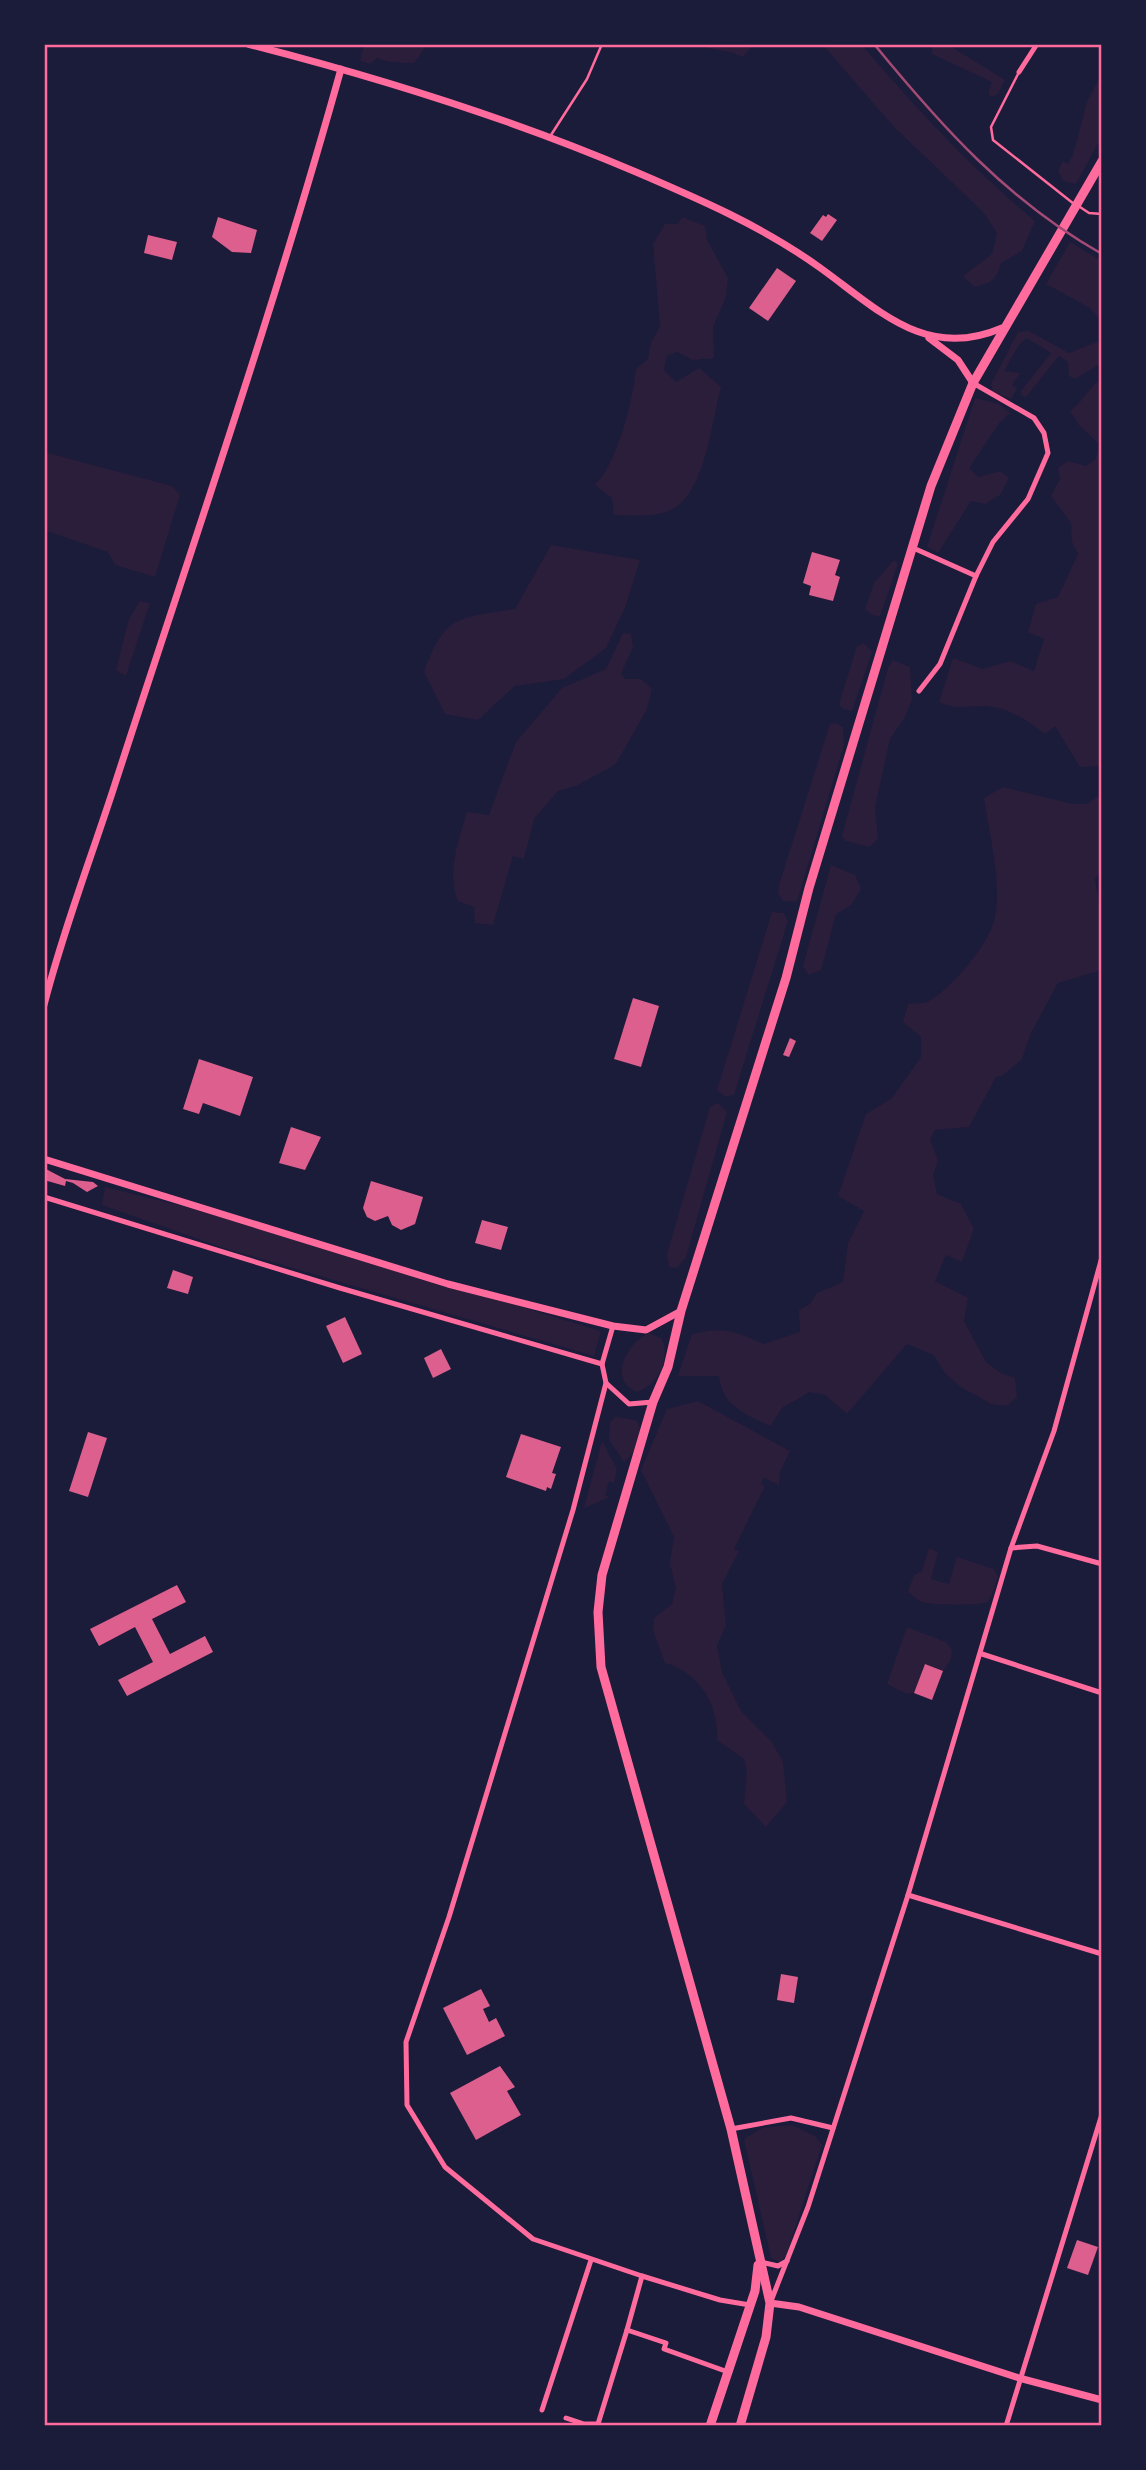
<svg xmlns="http://www.w3.org/2000/svg" width="1146" height="2470" viewBox="0 0 1146 2470" font-family="'Nunito Sans',sans-serif">
<rect width="100%" height="100%" fill="#1b1b3a"/>
<!-- green -->
<g fill="#2a1e3b">
<polygon points="364,44 423,44 424,49 414,63 388,62 377,58 370,64 360,61"/>
<polygon points="707,44 754,44 743,57 730,52 707,48"/>
<path d="M 822,44 L 861,44 C 916,108 970,167 1035,221 L 1022,251 L 1001,263 C 997,279 991,284 974,287 L 963,276 L 992,254 L 997,233 L 984,213 L 894,127 Z"/>
<polygon points="927,44 947,44 1005,80 997,95 990,97 988,93 992,82 932,54 932,47"/>
<polygon points="1102,73 1102,136 1076,184 1063,181 1058,170 1063,161 1068,164 1073,155 1087,102"/>
<path d="M 682,217 L 705,226 L 707,240 L 728,278 L 726,297 L 713,327 L 714,358 L 693,360 L 677,352 L 667,356 L 664,370 L 676,382 L 699,368 L 721,387 C 712,421 705,492 673,509 C 656,518 633,515 614,515 L 612,498 L 595,485 C 617,464 633,400 636,369 L 648,359 L 651,343 L 660,326 L 653,244 L 665,224 L 678,224 Z"/>
<polygon points="1070,242 1102,261 1102,321 1090,308 1046,284"/>
<polygon points="1029,331 1069,353 1102,340 1102,363 1075,379 1069,376 1068,362 1059,356 1026,397 1021,395 1021,391 1051,353 1027,338 1019,345 1004,371 1020,373 1012,385 1017,388 1011,399 993,392 991,384 1018,332"/>
<path d="M 1102,379 L 1102,766 L 1080,767 L 1055,726 L 1045,734 C 1026,719 1008,707 983,706 C 966,706 955,710 939,702 L 953,658 L 983,669 L 1010,661 L 1034,671 L 1044,639 L 1028,632 L 1036,604 L 1058,597 L 1078,554 L 1072,542 L 1071,523 L 1051,496 L 1060,479 L 1058,468 L 1068,461 L 1086,466 L 1096,459 L 1099,444 L 1079,425 L 1070,411 C 1084,401 1088,387 1102,379 Z"/>
<polygon points="975,398 999,404 1010,413 999,423 969,468 978,477 1000,471 1009,478 1000,495 985,504 971,501 938,553 927,547"/>
<polygon points="44,452 172,486 180,495 155,577 115,565 108,552 44,530"/>
<path d="M 551,545 L 640,560 L 625,608 L 606,648 L 564,679 L 515,686 L 478,720 L 445,714 L 424,672 C 446,613 458,619 515,609 Z"/>
<polygon points="894,560 898,564 880,616 872,615 865,609 874,583"/>
<polygon points="140,601 150,603 126,676 116,670 129,619"/>
<path d="M 623,633 L 631,634 L 633,647 L 621,674 L 626,679 L 641,679 L 652,689 L 647,709 L 616,764 L 576,786 L 558,791 L 534,819 L 524,859 L 513,856 L 493,925 L 475,923 L 474,907 L 458,901 C 446,876 459,837 467,812 L 489,815 L 516,742 L 562,688 L 606,669 Z"/>
<polygon points="864,643 872,652 852,711 843,709 839,704 857,646"/>
<polygon points="893,660 910,667 912,700 905,717 890,739 875,807 878,838 870,847 846,841 842,836 888,668"/>
<polygon points="835,723 843,727 844,745 797,902 783,901 778,893 779,885 830,724"/>
<path d="M 1003,787 L 1073,804 L 1087,804 L 1102,794 L 1102,869 L 1095,879 L 1102,921 L 1102,970 L 1058,983 L 1030,1035 L 1022,1059 L 1002,1076 L 996,1077 L 969,1127 L 935,1130 L 930,1139 L 938,1160 L 933,1175 L 937,1194 L 961,1204 L 974,1229 L 962,1262 L 946,1255 L 935,1281 L 968,1298 L 964,1321 L 986,1362 L 1001,1373 L 1015,1378 L 1017,1397 L 1007,1406 L 991,1404 L 959,1386 L 944,1372 L 934,1355 L 907,1344 L 847,1414 L 825,1395 L 810,1392 L 782,1408 L 770,1426 C 745,1414 722,1406 719,1376 L 678,1376 L 692,1334 C 723,1326 735,1331 764,1344 L 800,1332 L 799,1310 L 810,1304 L 817,1293 L 843,1282 L 848,1243 L 864,1211 L 838,1196 L 866,1114 L 891,1099 L 921,1057 L 921,1037 L 903,1022 L 908,1004 C 915,1003 923,1004 929,1001 C 951,989 991,942 995,917 C 1002,880 989,835 984,798 Z"/>
<polygon points="831,865 855,875 861,889 851,905 836,914 821,970 809,975 803,966"/>
<polygon points="772,912 784,913 788,921 734,1095 726,1097 717,1090"/>
<polygon points="718,1103 727,1112 686,1257 677,1268 669,1267 667,1254 710,1107"/>
<polygon points="105,1187 206,1212 601,1331 594,1356 224,1248 102,1205"/>
<path d="M 650,1333 L 662,1339 C 670,1361 659,1384 637,1392 C 607,1380 627,1341 650,1333 Z"/>
<path d="M 698,1401 L 790,1451 L 780,1472 L 779,1485 L 764,1478 L 761,1484 L 765,1486 L 734,1549 L 739,1551 L 722,1584 L 726,1626 L 717,1645 L 722,1672 L 741,1711 L 772,1742 L 783,1762 L 787,1802 L 766,1827 L 744,1804 L 747,1772 L 744,1759 L 717,1740 C 719,1705 699,1672 665,1663 L 653,1630 L 654,1618 L 672,1604 L 676,1588 L 670,1564 L 674,1537 L 641,1470 L 667,1409 Z"/>
<path d="M 616,1417 L 636,1420 C 646,1432 636,1453 624,1462 L 609,1440 L 610,1422 Z"/>
<polygon points="602,1441 617,1469 614,1483 609,1481 605,1495 610,1497 584,1508"/>
<path d="M 929,1548 L 938,1552 L 931,1579 L 949,1584 L 957,1557 L 994,1569 L 998,1577 C 995,1583 993,1598 987,1602 C 980,1606 930,1605 922,1602 C 917,1600 913,1595 908,1592 L 914,1575 L 922,1571 Z"/>
<polygon points="907,1627 946,1642 952,1650 951,1659 943,1671 925,1664 914,1693 907,1694 887,1684"/>
<polygon points="792,2125 815,2136 822,2145 786,2256 780,2262 771,2258 744,2139 762,2128"/>
</g>
<!-- building -->
<g fill="#dd5f8e">
<polygon points="828,214 837,220 822,241 810,233 823,215 826,217"/>
<polygon points="218,217 257,230 251,253 232,252 212,237"/>
<polygon points="148,235 177,242 172,260 144,253"/>
<polygon points="777,268 796,281 768,321 749,308"/>
<polygon points="812,552 840,560 835,575 840,577 833,601 809,595 811,586 803,583"/>
<polygon points="633,998 659,1006 641,1067 614,1059"/>
<polygon points="790,1038 796,1041 789,1057 783,1055"/>
<polygon points="199,1059 253,1077 240,1116 203,1103 199,1114 183,1109"/>
<polygon points="291,1127 321,1137 305,1170 279,1163"/>
<polygon points="44,1168 65,1179 93,1182 98,1186 87,1192 73,1183 66,1181 65,1186 44,1180"/>
<polygon points="371,1181 423,1197 415,1224 401,1230 392,1225 388,1216 375,1221 367,1217 363,1208"/>
<polygon points="482,1220 508,1227 501,1250 475,1243"/>
<polygon points="173,1270 193,1277 188,1294 167,1288"/>
<polygon points="345,1317 362,1354 343,1363 326,1326"/>
<polygon points="441,1349 451,1369 433,1378 424,1358"/>
<polygon points="88,1432 107,1438 88,1497 69,1491"/>
<polygon points="521,1434 561,1447 552,1473 556,1474 551,1489 547,1487 546,1491 506,1477"/>
<polygon points="177,1585 186,1602 152,1619 170,1654 205,1636 213,1652 127,1696 118,1680 153,1662 135,1627 99,1646 90,1629"/>
<polygon points="925,1664 943,1671 932,1700 914,1693"/>
<polygon points="781,1974 798,1977 794,2003 777,2000"/>
<polygon points="481,1989 490,2006 483,2009 489,2022 496,2018 505,2036 467,2055 443,2008"/>
<polygon points="500,2066 515,2087 507,2091 521,2115 476,2140 450,2093"/>
<polygon points="1077,2240 1098,2247 1088,2275 1067,2268"/>
</g>
<g fill="none" stroke-linecap="round" stroke-linejoin="round">
<!-- service -->
<g stroke="#ff6b9d" stroke-width="2.5">
<polyline points="1019,72 991,127 993,140 1074,204"/>
<polyline points="551,135 587,79 602,44"/>
<polyline points="1080,207 1089,213 1102,214"/>
</g>
<!-- minor -->
<g stroke="#ff6b9d" stroke-width="5">
<polyline points="1019,72 1037,44"/>
<polyline points="911,547 976,576"/>
<polyline points="919,691 940,664 976,576 993,542 1028,499 1048,453 1044,433 1034,418 973,383"/>
<polyline points="44,1197 340,1288 602,1364"/>
<polyline points="613,1326 602,1364 606,1383 573,1510 449,1917 406,2042 407,2105 445,2167 533,2239 642,2276 720,2300 750,2305"/>
<polyline points="606,1383 629,1404 653,1402"/>
<polyline points="1011,1548 1037,1546 1102,1564"/>
<polyline points="982,1654 1102,1693"/>
<polyline points="908,1895 1102,1954"/>
<polyline points="731,2129 791,2118 833,2128"/>
<polyline points="761,2262 778,2266 787,2261"/>
<polyline points="642,2276 627,2330 666,2343 664,2349 728,2372"/>
<polyline points="771,2301 808,2207 908,1895 1011,1548 1054,1431 1102,1257"/>
<polyline points="542,2410 591,2260"/>
<polyline points="566,2418 584,2424 598,2424 627,2330"/>
<polyline points="1006,2426 1102,2114"/>
</g>
<!-- tertiary -->
<g stroke="#ff6b9d" stroke-width="7">
<path d="M 248,44 C 381,78 510,118 636,172 C 699,199 762,226 819,267 C 878,309 925,361 1002,328"/>
<polyline points="929,338 958,360 973,383"/>
<path d="M 44,1005 C 63,931 91,858 115,784 C 192,546 274,310 341,69"/>
<polyline points="44,1159 448,1284 613,1326 646,1330 681,1311"/>
<polyline points="770,2303 799,2307 1019,2378 1102,2400"/>
</g>
<!-- primary -->
<g stroke="#ff6b9d" stroke-width="9">
<polyline points="710,2426 755,2291 758,2265"/>
<polyline points="740,2426 766,2337 770,2303 731,2129 601,1667 598,1612 602,1575 653,1402 668,1367 681,1311 786,978 809,888 931,486 973,383 1102,161"/>
</g>
<!-- rail -->
<path stroke="#a44b75" stroke-width="2.5" d="M 874,44 C 941,126 1009,202 1102,254"/>
</g>
<!-- border -->
<rect width="1146" height="2470" fill="none" stroke="#1b1b3a" stroke-width="91"/>
<rect x="46" y="46" width="1054" height="2378" fill="none" stroke="#ff6b9d" stroke-width="2.5"/>
</svg>
